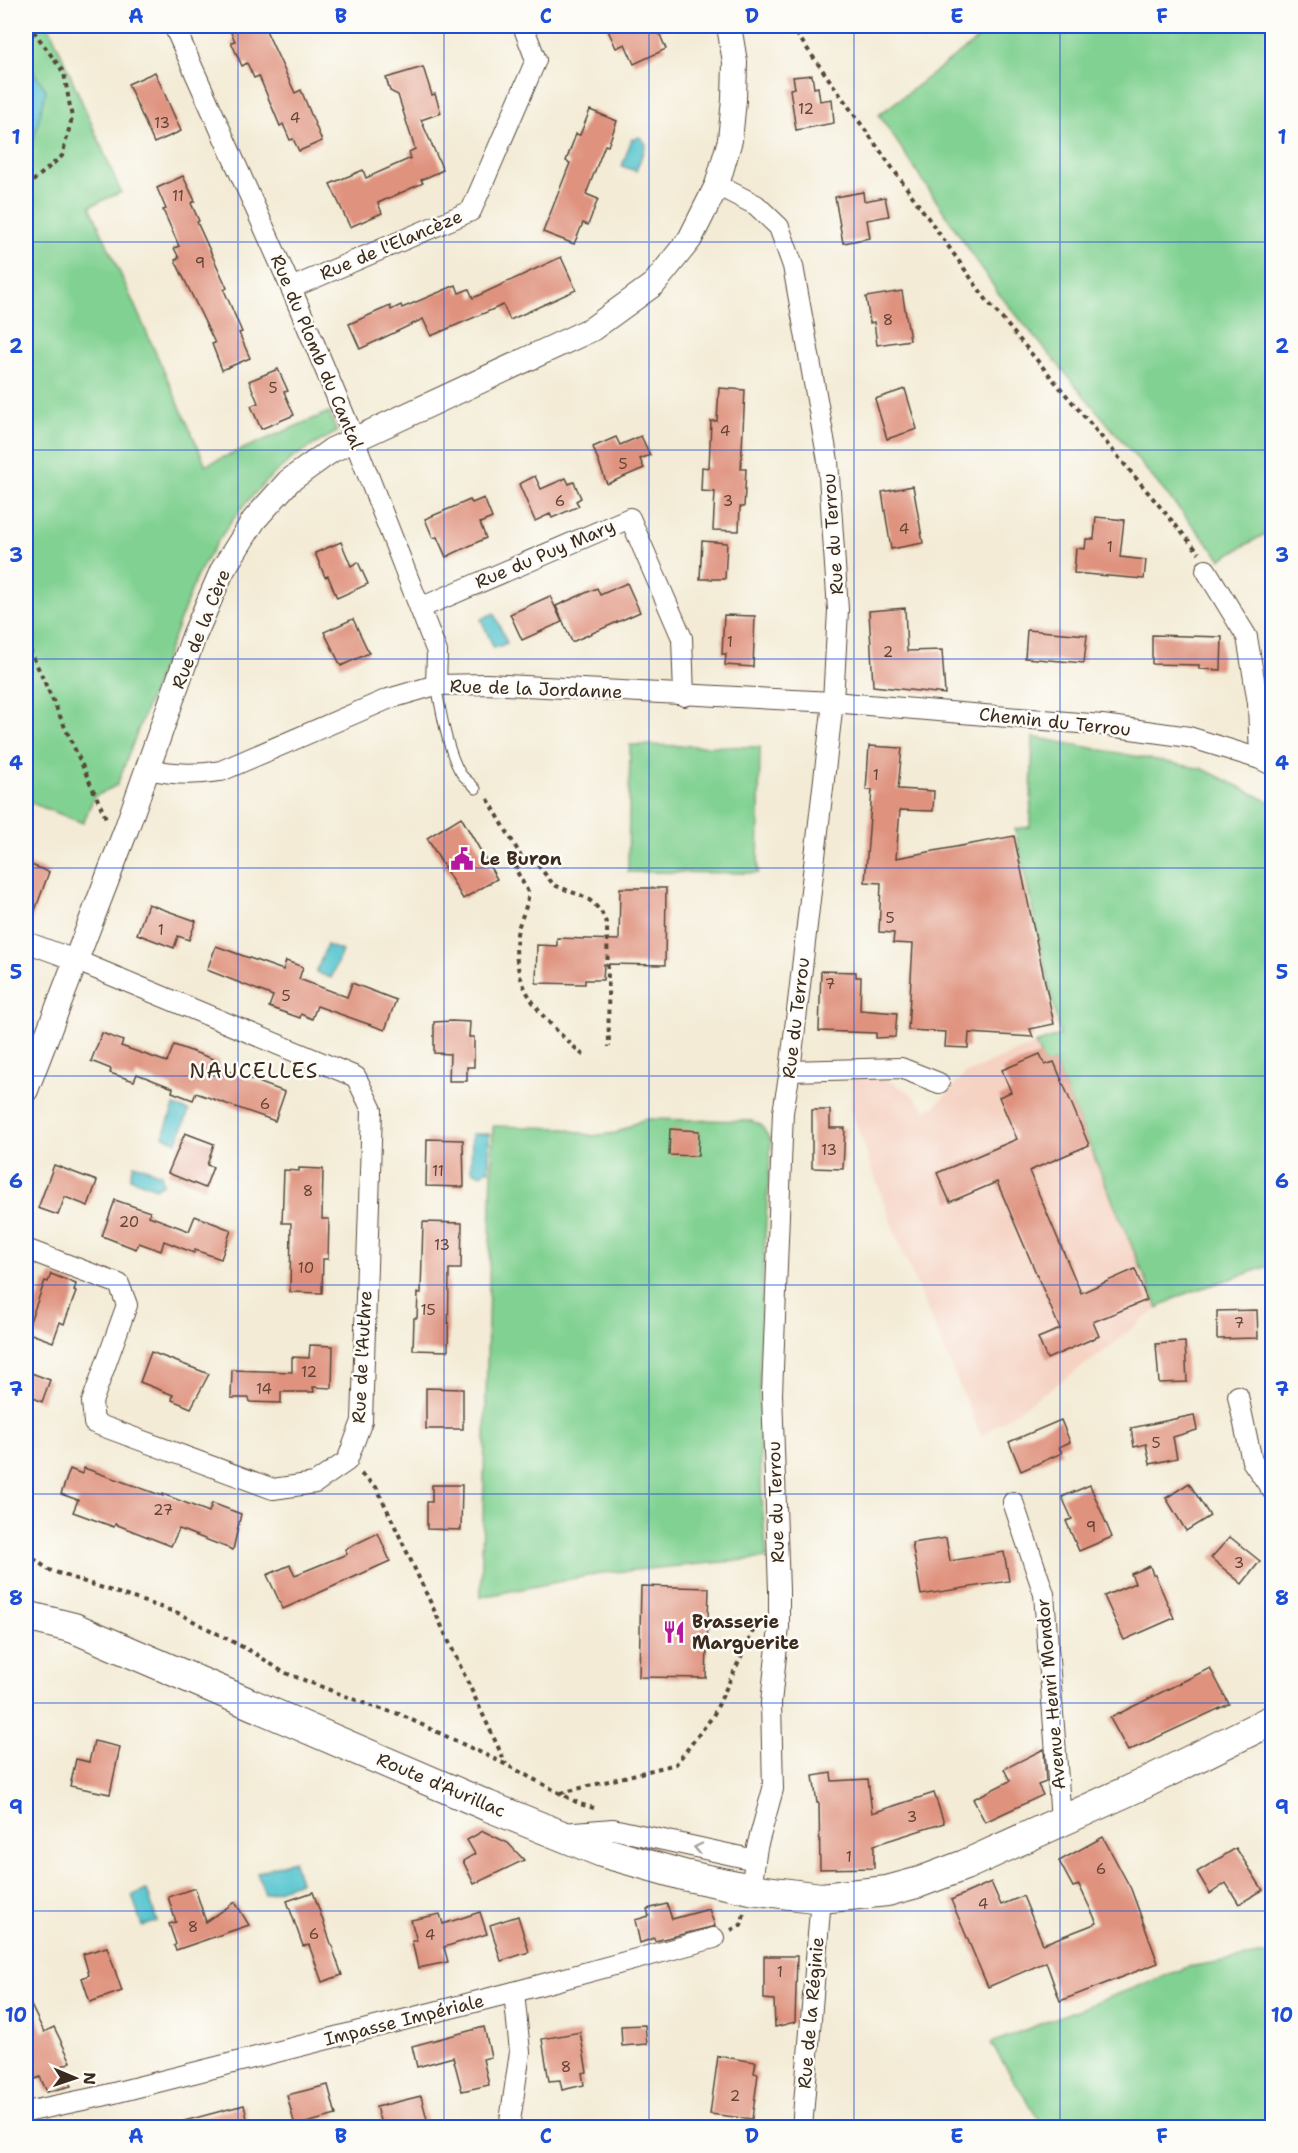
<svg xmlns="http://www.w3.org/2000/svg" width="1298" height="2153" viewBox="0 0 1298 2153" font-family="'Shantell Sans',sans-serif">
<rect width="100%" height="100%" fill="#fdfcf7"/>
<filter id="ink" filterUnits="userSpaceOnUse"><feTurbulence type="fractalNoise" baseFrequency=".0167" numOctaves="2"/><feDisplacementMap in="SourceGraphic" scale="12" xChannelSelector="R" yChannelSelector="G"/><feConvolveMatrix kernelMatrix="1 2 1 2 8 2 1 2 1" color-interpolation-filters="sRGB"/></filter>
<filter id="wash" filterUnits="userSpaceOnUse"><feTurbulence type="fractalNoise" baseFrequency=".008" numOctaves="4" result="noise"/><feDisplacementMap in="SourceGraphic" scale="24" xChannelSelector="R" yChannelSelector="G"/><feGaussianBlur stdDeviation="1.35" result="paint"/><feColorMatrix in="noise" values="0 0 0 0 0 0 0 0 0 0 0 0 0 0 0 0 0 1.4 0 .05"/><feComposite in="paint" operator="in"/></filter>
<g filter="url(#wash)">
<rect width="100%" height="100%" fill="#f3ebd5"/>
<!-- built -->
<polygon fill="#f5d2c2" points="1035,1044 1045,1065 1054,1062 1158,1308 1102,1353 981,1436 896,1236 851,1110 852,1078 885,1079 908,1091 926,1110 934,1107 966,1073"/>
<!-- green -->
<g fill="#81d192" stroke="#5e7e58" stroke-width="1.5">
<path d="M 26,26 L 49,26 L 121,192 L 90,206 L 206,465 L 329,412 L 337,432 C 321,441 303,450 289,461 C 249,493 220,533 196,578 L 117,785 L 94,797 L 83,823 L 26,801 Z"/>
<polygon points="995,26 1272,26 1272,530 1221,559 998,293 879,115"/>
<polygon points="1033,737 1203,769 1272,803 1272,1265 1179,1296 1158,1308 1054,1062 1045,1065 1035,1044 1060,1035 1015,829 1030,827"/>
<polygon points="630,745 760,747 758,873 628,872"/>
<path d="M 644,1119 L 752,1121 L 761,1125 L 771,1141 C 762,1279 752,1420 767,1558 L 602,1573 L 481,1597 L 493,1126 L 561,1128 L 593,1136 L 616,1133 Z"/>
<polygon points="1272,1953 1272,2127 1043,2127 991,2043 1188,1967"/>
</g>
<!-- water -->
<g fill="#59c6d0" stroke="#4a7877" stroke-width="1.5">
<polygon points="26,61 46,90 28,163 26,164"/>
<polygon points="638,137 641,138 646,144 636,171 622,166 632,139 635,140"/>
<polygon points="494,613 507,643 494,648 481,619"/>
<polygon points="327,945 342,951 331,978 316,972"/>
<polygon points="174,1106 189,1111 177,1142 163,1136"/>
<polygon points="472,1134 489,1134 489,1170 486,1170 481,1175 471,1170"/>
<polygon points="134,1164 161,1174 163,1184 156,1188 130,1178"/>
<polygon points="293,1860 300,1882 265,1894 257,1873"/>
<polygon points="147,1890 157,1922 142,1926 132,1895"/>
</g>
<g id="blocks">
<!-- building -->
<g fill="#df927e">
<polygon points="228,26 264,26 295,93 301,90 322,141 299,151 293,139 290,140 283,124 280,126 259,76 254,78 247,63 242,66 231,42 235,41"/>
<polygon points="606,26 668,26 658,30 666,49 634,64 625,44 616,48"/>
<polygon points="423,67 432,95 435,94 441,113 421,120 443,170 421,180 423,183 378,203 382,213 350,227 330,184 363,170 366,178 411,158 409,152 415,149 398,95 390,91 386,78"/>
<polygon points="155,72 181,131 154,143 128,84"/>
<polygon points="812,75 814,88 818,87 820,101 832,99 834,123 796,130 790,89 795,88 793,77"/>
<polygon points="590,110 617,121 608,146 605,145 586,194 598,199 588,225 583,223 574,244 543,232 570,163 566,161 576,134 580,135"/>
<polygon points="183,176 195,201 191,203 199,221 197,222 227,288 224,290 242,332 239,333 250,358 222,370 212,344 215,343 175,260 179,258 174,248 179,246 163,210 166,209 157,188"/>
<polygon points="863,192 864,201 885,197 889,216 867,220 870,238 843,243 835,197"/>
<polygon points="561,257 576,290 510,320 503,305 431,336 423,319 360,349 349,324 390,306 391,310 401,305 402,308 456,285 459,293 469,289 473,298"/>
<polygon points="902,291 910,340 877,345 874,322 870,323 866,297"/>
<polygon points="278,369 288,391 284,392 294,415 261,429 251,406 258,403 249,381"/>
<polygon points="719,388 745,390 741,469 746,469 744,507 740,507 739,531 713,530 715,492 701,491 702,467 709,468 711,421 717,421"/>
<polygon points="905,389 917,429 887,439 875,399"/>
<polygon points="641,436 650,455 640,459 644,468 607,484 593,447 616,437 620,445"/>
<polygon points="535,476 541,489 566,478 569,484 574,482 581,498 576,501 579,506 552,518 550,514 535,521 519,484"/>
<polygon points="913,486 923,543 891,549 882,492"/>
<polygon points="484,498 492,518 480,523 486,538 446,557 437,537 433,538 425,519 470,500 472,503"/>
<polygon points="1096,517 1124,520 1120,557 1146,560 1144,579 1074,573 1076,548 1085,549 1086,539 1094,539"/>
<polygon points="702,541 727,543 725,579 700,579"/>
<polygon points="341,542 351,566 358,562 368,584 337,598 328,576 325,577 315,553"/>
<polygon points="627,583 640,612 572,642 556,606 597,588 600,595"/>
<polygon points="550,596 562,622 522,640 510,614"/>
<polygon points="905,608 907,651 942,650 945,694 873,686 869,611"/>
<polygon points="724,615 755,616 753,667 725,665 726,654 722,654"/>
<polygon points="353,619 369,653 341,666 324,632"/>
<polygon points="1027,630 1087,635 1084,663 1025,658"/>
<polygon points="1152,635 1222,637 1221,670 1199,669 1199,665 1152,664"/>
<polygon points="869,746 902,748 898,789 934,791 933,811 900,810 896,858 1014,836 1054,1024 1030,1029 1033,1037 969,1033 968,1048 945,1047 946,1032 908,1030 913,944 893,943 894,933 879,932 881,883 865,882 872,790 866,790"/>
<polygon points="461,817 497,879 463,899 427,838"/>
<polygon points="26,863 49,872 28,930 26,930"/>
<polygon points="620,888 666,888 665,965 604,964 603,980 585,980 585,984 536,983 537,945 557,946 557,938 619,940"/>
<polygon points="148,904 196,921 189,940 178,936 174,948 137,934"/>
<polygon points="216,946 283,970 286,961 303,967 299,979 347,997 352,983 396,1000 385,1030 317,1006 312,1019 301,1014 300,1018 269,1007 273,996 207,970"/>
<polygon points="821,971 856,972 856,977 861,977 860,1010 897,1013 895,1037 876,1038 876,1033 819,1031"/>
<polygon points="452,1021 470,1022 469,1037 474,1037 474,1067 467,1067 467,1081 449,1081 450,1054 434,1053 434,1022"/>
<polygon points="102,1033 123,1041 121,1046 167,1062 174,1045 219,1061 217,1067 285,1092 275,1121 196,1093 193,1100 172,1092 173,1088 137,1074 134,1081 110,1073 111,1069 91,1061"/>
<polygon points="1040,1054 1045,1065 1054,1062 1089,1145 1029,1171 1081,1293 1135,1269 1147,1300 1093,1322 1099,1336 1047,1359 1038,1338 1060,1329 997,1182 950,1202 937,1173 1017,1139 999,1097 1011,1092 1002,1070"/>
<polygon points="812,1110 830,1110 830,1128 845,1128 843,1169 812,1168"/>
<polygon points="670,1129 699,1131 698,1156 669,1155"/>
<polygon points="185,1133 214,1144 207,1165 213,1167 205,1188 168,1173"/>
<polygon points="427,1139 463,1140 464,1187 426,1186"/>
<polygon points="54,1165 97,1181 88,1206 65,1197 58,1215 38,1208"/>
<polygon points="299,1168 323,1169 322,1219 329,1219 328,1259 323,1259 322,1293 290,1292 291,1223 282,1223 284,1170 299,1171"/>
<polygon points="115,1200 150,1212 149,1216 189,1231 195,1216 231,1230 221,1259 195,1250 194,1253 164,1241 161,1251 139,1243 136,1249 102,1236"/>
<polygon points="423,1222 462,1223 461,1269 449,1269 448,1351 413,1350 414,1318 417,1318 418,1293 421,1293"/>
<polygon points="51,1274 76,1284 74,1291 76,1292 64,1324 60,1322 53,1342 26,1332 45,1281 48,1282"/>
<polygon points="1257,1310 1258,1338 1217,1339 1217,1311"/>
<polygon points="1185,1342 1187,1382 1159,1383 1156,1344"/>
<polygon points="310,1345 333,1346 332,1388 313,1387 314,1392 281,1392 281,1403 250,1402 249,1398 231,1398 232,1370 292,1372 292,1357 309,1358"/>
<polygon points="151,1352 209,1374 191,1408 172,1400 173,1395 140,1382"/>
<polygon points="26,1371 50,1380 42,1402 26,1394"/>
<polygon points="426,1388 463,1389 463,1429 426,1429"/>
<polygon points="1194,1415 1197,1430 1173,1437 1177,1458 1150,1464 1146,1444 1134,1447 1131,1428"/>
<polygon points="1061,1420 1070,1442 1059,1447 1062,1453 1021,1471 1009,1442"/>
<polygon points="84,1468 163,1496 163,1494 209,1512 212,1503 241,1514 233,1550 179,1529 171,1546 115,1524 114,1527 73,1512 78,1500 61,1494 70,1469 82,1474"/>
<polygon points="1189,1483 1210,1516 1186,1531 1166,1498"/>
<polygon points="432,1485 462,1485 461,1530 427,1529 427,1502 432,1502"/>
<polygon points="1090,1485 1112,1537 1079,1551 1066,1521 1072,1519 1062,1497"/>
<polygon points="378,1533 390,1561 283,1609 267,1575 290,1565 295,1575 347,1554 345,1549"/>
<polygon points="1230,1537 1260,1561 1242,1584 1211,1558"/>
<polygon points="946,1538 950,1561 1004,1552 1009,1581 921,1595 912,1543"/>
<polygon points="1150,1566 1153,1575 1155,1575 1174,1618 1124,1640 1104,1596 1135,1583 1131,1574"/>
<polygon points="641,1586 709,1588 706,1678 639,1677"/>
<polygon points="1210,1668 1229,1704 1128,1751 1110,1718"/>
<polygon points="94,1741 120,1747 110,1794 70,1786 76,1759 89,1762"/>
<polygon points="1044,1749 1046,1782 1038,1785 1043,1795 985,1822 973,1799 1010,1781 1004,1769"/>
<polygon points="831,1773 832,1781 868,1779 872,1813 934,1793 944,1823 874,1845 874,1868 820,1869 819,1803 817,1803 813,1776"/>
<polygon points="483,1831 508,1843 524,1860 474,1884 463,1861 475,1854 467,1840"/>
<polygon points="1103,1837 1131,1889 1158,1963 1060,2001 1046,1962 988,1987 951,1900 991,1882 1001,1905 1023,1896 1043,1944 1097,1923 1079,1885 1073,1887 1059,1861"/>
<polygon points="1236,1848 1263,1890 1239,1904 1226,1883 1210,1894 1197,1872"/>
<polygon points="195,1888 206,1922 235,1902 249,1925 176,1950 174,1946 176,1944 169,1924 176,1922 168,1897"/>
<polygon points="313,1892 342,1975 322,1982 309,1945 303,1946 287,1901"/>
<polygon points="667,1904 672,1919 709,1909 715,1926 655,1941 654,1938 640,1943 635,1920 649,1916 647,1909"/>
<polygon points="480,1912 487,1934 444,1947 448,1962 418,1968 412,1941 417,1941 411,1920 440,1914 443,1924"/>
<polygon points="518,1916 529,1952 501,1961 490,1925"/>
<polygon points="107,1947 122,1991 90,2002 82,1978 89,1975 83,1954"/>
<polygon points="764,1956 797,1956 795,2022 775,2027 774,2000 764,1999"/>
<polygon points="26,1995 44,2032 54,2027 71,2062 62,2066 71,2086 47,2092 40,2077 36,2079 26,2060"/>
<polygon points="645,2025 647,2044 622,2046 621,2026"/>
<polygon points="484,2027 491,2057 483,2059 489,2085 462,2091 453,2057 417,2067 412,2046"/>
<polygon points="580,2032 587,2072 582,2073 584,2085 562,2090 560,2080 549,2081 542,2039"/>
<polygon points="718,2056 756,2062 754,2073 758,2074 752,2119 710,2114"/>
<polygon points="328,2085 336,2115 295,2126 287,2095"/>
<polygon points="421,2096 429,2127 382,2127 376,2107"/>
<polygon points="244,2105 249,2127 185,2127 184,2121"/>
</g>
</g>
</g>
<g filter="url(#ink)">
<use href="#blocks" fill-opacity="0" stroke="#574739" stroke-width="1.5"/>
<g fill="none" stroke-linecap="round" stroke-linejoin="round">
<!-- service casing -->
<g stroke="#574739" stroke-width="11">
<path id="service" d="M 436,685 C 441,710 447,750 460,772 C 463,778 471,782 476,789"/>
</g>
<!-- minor casing -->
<g stroke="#574739" stroke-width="22">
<g id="minor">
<polyline points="174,26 291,288 348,424 437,652 436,685"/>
<polyline points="717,185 756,205 779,227 793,266 828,461 838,610 833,702 790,1071 783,1112 772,1394 779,1590 779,1627 771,1703 773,1789 757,1847 751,1889"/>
<polyline points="291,288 471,211 536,60 523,26"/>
<polyline points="1206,570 1247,637 1258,703 1260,759"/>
<polyline points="420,608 630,518 682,638 684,696"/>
<path d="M 149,769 C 173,775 196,775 221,771 L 388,699 L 436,685 L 486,684 L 833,702 L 1102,725 L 1189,737 L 1260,759 L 1272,765"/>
<polyline points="26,942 75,960 356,1077 372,1110 362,1421 347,1461 315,1483 273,1489 94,1423 92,1402 127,1305 119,1284 26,1249"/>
<polyline points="790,1071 901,1068 939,1083"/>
<polyline points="1238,1396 1252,1461 1272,1490"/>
<polyline points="1013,1502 1044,1594 1061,1820"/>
<polyline points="563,1833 613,1829 755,1860"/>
<polyline points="26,2112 102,2096 514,1992 714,1938"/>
<polyline points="509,2128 520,2052 514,1992"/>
<polyline points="802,2128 821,1898"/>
</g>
</g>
<!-- tertiary casing -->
<g stroke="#574739" stroke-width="26">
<polyline id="tertiary" points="26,1090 126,830 194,636 222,571 254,520 289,481 332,450 592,329 654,284 690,239 717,185 730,140 734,100 735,62 729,26"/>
</g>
<!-- primary casing -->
<g stroke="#574739" stroke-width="32">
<polyline id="primary" points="26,1616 74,1628 488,1806 602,1852 683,1875 751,1889 821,1898 887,1891 920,1882 965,1865 1143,1784 1272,1720"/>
</g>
<!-- path -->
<g stroke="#574739" stroke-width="4" stroke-dasharray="4.5 4.5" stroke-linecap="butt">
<polyline points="26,26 35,33 64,73 72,118 62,156 26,187"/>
<polyline points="791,26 988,302 1199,553"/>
<polyline points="26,641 106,818"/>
<path d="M 488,799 L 525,863 L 515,868 L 528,892 L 528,898 C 526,911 519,921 517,934 C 510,991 546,1021 584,1056"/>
<polyline points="532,858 554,885 587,898 595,905 602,913 607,925 609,1047"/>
<polyline points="361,1474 377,1488 506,1764"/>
<polyline points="26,1553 49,1570 178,1613 256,1654 283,1672 374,1707 399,1714 507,1765 580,1804 594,1808"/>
<polyline points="561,1793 676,1764 713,1716 756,1625"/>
<polyline points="731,1930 741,1925 744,1914"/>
</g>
<!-- service -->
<use href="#service" stroke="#fff" stroke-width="9"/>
<!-- minor -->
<use href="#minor" stroke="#fff" stroke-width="20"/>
<!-- tertiary -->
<use href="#tertiary" stroke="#fff" stroke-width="24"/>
<!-- primary -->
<use href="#primary" stroke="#fff" stroke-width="30"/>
</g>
<!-- one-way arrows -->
<defs><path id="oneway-chevron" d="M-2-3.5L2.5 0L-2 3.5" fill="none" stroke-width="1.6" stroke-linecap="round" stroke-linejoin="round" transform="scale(1.5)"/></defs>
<use stroke="#a79f9a" href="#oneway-chevron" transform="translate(698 1848) rotate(-168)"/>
</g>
<!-- grid -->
<path fill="none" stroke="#1d4ed8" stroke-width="1.5" stroke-opacity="0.55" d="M 238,26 L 238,2128M 444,26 L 444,2128M 649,26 L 649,2128M 854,26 L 854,2128M 1060,26 L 1060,2128M 26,242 L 1272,242M 26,450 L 1272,450M 26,659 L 1272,659M 26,868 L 1272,868M 26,1076 L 1272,1076M 26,1285 L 1272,1285M 26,1494 L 1272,1494M 26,1703 L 1272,1703M 26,1911 L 1272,1911"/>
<!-- icons -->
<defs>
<g id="civic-bare" transform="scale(1.8)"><path d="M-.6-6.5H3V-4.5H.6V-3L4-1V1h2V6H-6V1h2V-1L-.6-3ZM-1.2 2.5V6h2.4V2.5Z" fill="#b5179e" stroke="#fdfcf7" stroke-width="2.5" paint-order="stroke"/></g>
<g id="restaurant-bare" transform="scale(1.8)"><path d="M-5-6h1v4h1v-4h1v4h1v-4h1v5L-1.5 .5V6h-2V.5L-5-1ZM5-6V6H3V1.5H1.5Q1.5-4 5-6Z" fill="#b5179e" stroke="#fdfcf7" stroke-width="2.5" paint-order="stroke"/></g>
</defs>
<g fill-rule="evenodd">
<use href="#civic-bare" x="462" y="859"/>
<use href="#restaurant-bare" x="674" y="1632"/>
</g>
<g text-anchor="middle" stroke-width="5" stroke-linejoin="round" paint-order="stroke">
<!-- number labels -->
<g font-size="15" fill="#644436">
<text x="806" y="114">12</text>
<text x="295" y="123">4</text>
<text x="162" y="128">13</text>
<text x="178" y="201">11</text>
<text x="200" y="268">9</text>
<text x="888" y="325">8</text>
<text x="273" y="393">5</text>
<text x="725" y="436">4</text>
<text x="623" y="469">5</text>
<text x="560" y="506">6</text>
<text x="728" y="506">3</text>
<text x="904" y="534">4</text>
<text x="1110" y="552">1</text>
<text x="730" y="647">1</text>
<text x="888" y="657">2</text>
<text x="876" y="780">1</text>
<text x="890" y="923">5</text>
<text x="161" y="935">1</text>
<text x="830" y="989">7</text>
<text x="286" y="1001">5</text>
<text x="265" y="1109">6</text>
<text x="829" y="1155">13</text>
<text x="438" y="1176">11</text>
<text x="308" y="1196">8</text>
<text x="129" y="1227">20</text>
<text x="442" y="1250">13</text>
<text x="306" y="1273">10</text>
<text x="428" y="1315">15</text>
<text x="1239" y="1328">7</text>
<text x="309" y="1377">12</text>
<text x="264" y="1394">14</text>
<text x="1156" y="1448">5</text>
<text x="163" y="1515">27</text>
<text x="1091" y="1532">9</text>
<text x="1239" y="1568">3</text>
<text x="912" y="1822">3</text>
<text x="849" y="1862">1</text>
<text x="1101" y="1874">6</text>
<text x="983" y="1909">4</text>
<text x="193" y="1932">8</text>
<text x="314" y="1939">6</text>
<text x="430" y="1940">4</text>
<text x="780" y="1977">1</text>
<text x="566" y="2072">8</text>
<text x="735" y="2101">2</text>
</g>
<!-- street labels -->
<g font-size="18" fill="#3b2a1e" stroke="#fdfcf7">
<text transform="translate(391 245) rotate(-23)" y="6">Rue de l'Elancèze</text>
<text transform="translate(317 352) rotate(67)" y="6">Rue du Plomb du Cantal</text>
<text transform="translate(833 534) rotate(-94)" y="6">Rue du Terrou</text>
<text transform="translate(545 554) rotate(-23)" y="6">Rue du Puy Mary</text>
<text transform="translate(201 629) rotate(-68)" y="6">Rue de la Cère</text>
<text transform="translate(536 689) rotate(2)" y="6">Rue de la Jordanne</text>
<text transform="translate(1055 722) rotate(6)" y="6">Chemin du Terrou</text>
<text transform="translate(796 1018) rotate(-83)" y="6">Rue du Terrou</text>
<text transform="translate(362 1357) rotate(-87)" y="6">Rue de l'Authre</text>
<text transform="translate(776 1502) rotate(-92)" y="6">Rue du Terrou</text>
<text transform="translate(1051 1694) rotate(-95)" y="6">Avenue Henri Mondor</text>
<text transform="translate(441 1785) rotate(23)" y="6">Route d'Aurillac</text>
<text transform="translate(811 2013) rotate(-85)" y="6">Rue de la Réginie</text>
<text transform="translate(404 2020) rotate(-14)" y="6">Impasse Impériale</text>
</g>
<!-- poi labels -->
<g font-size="18" font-weight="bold" fill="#3b2a1e" stroke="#fdfcf7" text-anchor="start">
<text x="480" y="865">Le Buron</text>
<text x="692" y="1628">Brasserie<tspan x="692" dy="21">Marguerite</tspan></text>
</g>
<!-- quarter labels -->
<g font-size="21" letter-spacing="1.5" fill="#3b2a1e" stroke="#fdfcf7">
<text x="254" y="1078">NAUCELLES</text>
</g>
</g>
<!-- margin -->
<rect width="1298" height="2153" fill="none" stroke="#fdfcf7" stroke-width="66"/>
<!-- north arrow -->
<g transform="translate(75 2078) rotate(92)" stroke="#fdfcf7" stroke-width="4.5" paint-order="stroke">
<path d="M0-4.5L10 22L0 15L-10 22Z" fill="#3b2a1e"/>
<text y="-9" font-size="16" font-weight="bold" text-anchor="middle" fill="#3b2a1e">N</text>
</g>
<rect x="33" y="33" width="1232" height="2087" fill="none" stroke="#1d4ed8" stroke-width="2"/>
<g font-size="20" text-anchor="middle" font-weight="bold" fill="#1d4ed8">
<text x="136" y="23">A</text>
<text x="341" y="23">B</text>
<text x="546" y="23">C</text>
<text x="752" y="23">D</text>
<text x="957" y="23">E</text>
<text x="1162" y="23">F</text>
<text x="16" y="144">1</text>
<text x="1282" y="144">1</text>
<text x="16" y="353">2</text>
<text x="1282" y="353">2</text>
<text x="16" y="562">3</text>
<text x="1282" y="562">3</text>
<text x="16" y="770">4</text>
<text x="1282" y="770">4</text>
<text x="16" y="979">5</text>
<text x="1282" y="979">5</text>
<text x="16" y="1188">6</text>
<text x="1282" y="1188">6</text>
<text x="16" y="1396">7</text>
<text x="1282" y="1396">7</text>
<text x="16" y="1605">8</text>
<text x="1282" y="1605">8</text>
<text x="16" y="1814">9</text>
<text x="1282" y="1814">9</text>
<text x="16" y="2022">10</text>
<text x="1282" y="2022">10</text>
<text x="136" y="2143">A</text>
<text x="341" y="2143">B</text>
<text x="546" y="2143">C</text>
<text x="752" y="2143">D</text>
<text x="957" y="2143">E</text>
<text x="1162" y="2143">F</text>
</g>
</svg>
